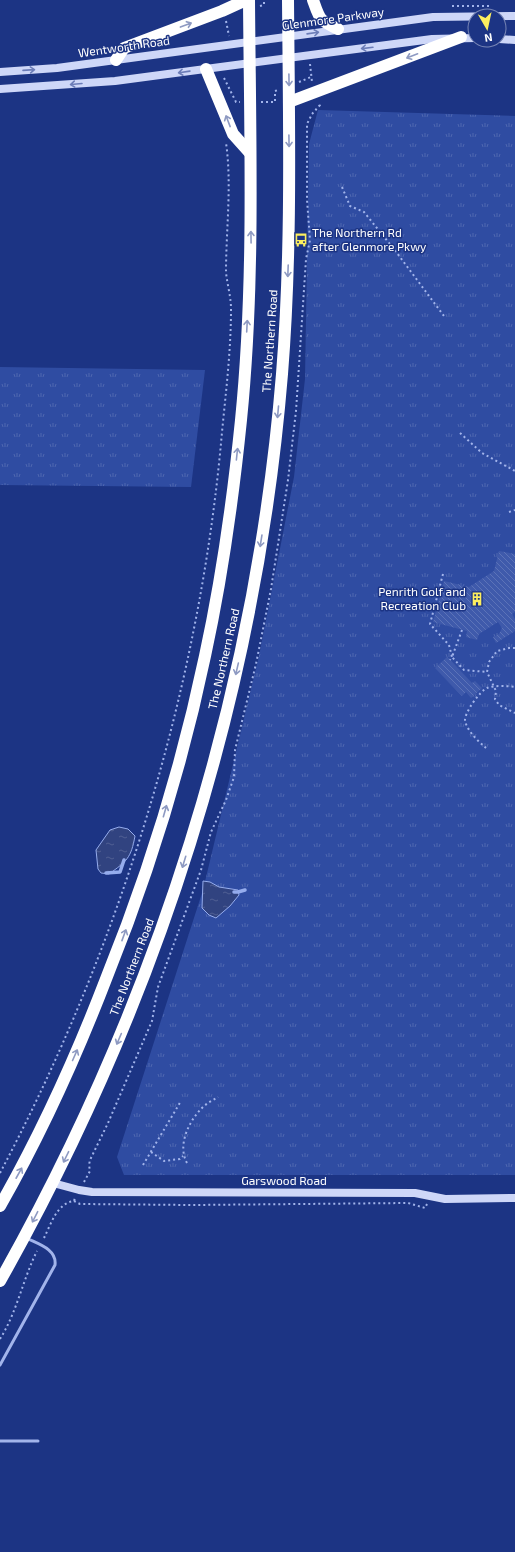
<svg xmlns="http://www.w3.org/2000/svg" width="515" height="1552" viewBox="0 0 515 1552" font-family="'Exo 2',sans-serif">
<defs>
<pattern id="grass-tufts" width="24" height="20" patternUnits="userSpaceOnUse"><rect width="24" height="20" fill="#2f4ca2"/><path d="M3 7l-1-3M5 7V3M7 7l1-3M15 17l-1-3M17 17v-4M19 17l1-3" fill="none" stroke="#4e67b0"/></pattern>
<pattern id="water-ripples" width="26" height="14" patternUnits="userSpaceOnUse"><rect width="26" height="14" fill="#314380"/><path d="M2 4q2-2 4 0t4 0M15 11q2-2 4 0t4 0" fill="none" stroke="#505f93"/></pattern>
<pattern id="building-back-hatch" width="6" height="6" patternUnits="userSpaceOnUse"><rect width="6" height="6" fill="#3f5aab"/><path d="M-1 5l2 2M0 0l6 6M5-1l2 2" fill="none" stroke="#5c73b8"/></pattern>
</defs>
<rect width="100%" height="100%" fill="#1c3484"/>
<!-- grass -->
<g fill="url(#grass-tufts)">
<polygon points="318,110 515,116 515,1175 124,1175 117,1157 203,890 259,656 294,477 305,379 309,144"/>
<polygon points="0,367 205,370 191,487 0,485"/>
</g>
<!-- water -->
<g fill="url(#water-ripples)" stroke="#95aced">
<path d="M 119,827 L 128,829 L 135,836 C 131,858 127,861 109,874 L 101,873 L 98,869 L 96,850 L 110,830 Z"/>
<polygon points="203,881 210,882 219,887 238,890 239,895 230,906 216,918 209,915 202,908"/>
</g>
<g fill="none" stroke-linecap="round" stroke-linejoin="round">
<!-- stream -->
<g stroke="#95aced" stroke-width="3.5">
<polyline points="106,873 120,872 124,860"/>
<polyline points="234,892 238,892 245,890"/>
</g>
</g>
<!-- building -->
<g fill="url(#building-back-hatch)">
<polygon points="499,551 515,554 515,612 512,614 515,619 515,631 496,643 493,637 499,634 502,628 498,622 479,634 477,640 466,637 467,631 433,622 444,581 469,587 494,571"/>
<polygon points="447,657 472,683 475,681 482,688 471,698 466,692 462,696 435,668"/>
</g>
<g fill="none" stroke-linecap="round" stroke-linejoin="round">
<!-- path -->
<g stroke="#a2b4eb" stroke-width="2" stroke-dasharray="2 3" stroke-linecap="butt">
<polyline points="260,6 264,5 264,0"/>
<polyline points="452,6 490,6"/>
<polyline points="226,21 229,36"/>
<polyline points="310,64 312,82"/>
<polyline points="224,78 236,102 240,102"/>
<polyline points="299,82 311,77"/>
<polyline points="261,102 275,102 275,91 278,90"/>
<polyline points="342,187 350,206 364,212 397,253 444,316"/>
<polyline points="460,433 482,453 515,471"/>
<polyline points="509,512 515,510"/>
<polyline points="443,574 430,624 449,645 452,657 450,660"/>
<polyline points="462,630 452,657 464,670 487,672"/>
<polyline points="515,648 509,648 497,651 489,662 487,672 496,691 495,699 499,705 515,713"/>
<path d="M 486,748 C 478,741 468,732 465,721 C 464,713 480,691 487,688 C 495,685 507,686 515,687"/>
<polyline points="151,1152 164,1161 180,1159 183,1156"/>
<path d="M 187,1163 C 177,1145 189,1121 202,1108 C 207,1103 213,1100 218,1097"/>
<polyline points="143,1165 181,1101"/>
<path d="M 0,1173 C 120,946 200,688 222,432 C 226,391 231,350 231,309 C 231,296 227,284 226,272 C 226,230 232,184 226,143"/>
<polyline points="84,1182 90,1171 89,1165 90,1160 108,1123 152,1021 158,987 201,870 211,832 226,800 234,777 235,750 256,664 271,589 288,480 296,411 306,259 310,240 307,200 307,124 312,114 320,105 319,103"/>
<polyline points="74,1201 80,1204 192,1205 408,1203 425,1208 427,1204"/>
<path d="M 44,1238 C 51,1224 57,1203 74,1201 L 75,1198"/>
<path d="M 0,1339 C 17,1312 23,1279 37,1251"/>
</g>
<!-- lane -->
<g stroke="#a2b4eb" stroke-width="3">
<path d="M 0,1365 L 55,1265 C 57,1249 38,1244 26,1238"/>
<polyline points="0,1441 38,1441"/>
</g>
<!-- secondary -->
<g stroke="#ced7f8" stroke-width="8">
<polyline points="499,39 515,40"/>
<polyline points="0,72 57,68 433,17 515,16"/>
<polyline points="0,89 115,81 432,39 475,38"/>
<polyline points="53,1183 79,1190 92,1192 415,1193 445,1199 515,1198"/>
</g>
<!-- highway -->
<g stroke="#fff" stroke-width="12">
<path d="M 313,0 C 320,20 319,20 338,29"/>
<polyline points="116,60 124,48 222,11 246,0"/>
<polyline points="206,69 233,134 250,153"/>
<polyline points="289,102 461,37"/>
<path d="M 0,1206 C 41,1134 76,1057 106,979 C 148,875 182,766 205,656 C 222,578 233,499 241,420 C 255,281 250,140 249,0"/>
<path d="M 0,1281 C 157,1003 256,693 282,374 C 292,250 289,125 288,0"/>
</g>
</g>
<!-- one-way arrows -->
<defs><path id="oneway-shaft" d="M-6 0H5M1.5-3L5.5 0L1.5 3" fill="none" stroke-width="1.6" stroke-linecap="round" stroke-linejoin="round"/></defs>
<g stroke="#8e9ac2">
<use href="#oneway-shaft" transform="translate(186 25) rotate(-20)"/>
<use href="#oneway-shaft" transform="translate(412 56) rotate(159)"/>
<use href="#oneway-shaft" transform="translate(289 80) rotate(89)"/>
<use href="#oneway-shaft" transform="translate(228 121) rotate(-111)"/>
<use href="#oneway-shaft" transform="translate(289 141) rotate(89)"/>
<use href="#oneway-shaft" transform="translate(251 237) rotate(-91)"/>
<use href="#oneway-shaft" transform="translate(288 271) rotate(92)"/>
<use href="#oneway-shaft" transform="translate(247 326) rotate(-87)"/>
<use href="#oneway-shaft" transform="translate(278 412) rotate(95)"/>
<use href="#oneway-shaft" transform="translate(237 454) rotate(-84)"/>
<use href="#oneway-shaft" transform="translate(261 541) rotate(99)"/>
<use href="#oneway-shaft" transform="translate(237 669) rotate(103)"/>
<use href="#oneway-shaft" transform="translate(165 811) rotate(-74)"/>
<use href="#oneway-shaft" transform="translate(184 862) rotate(107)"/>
<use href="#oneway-shaft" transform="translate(124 935) rotate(-70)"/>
<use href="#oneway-shaft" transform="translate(119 1039) rotate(113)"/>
<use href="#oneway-shaft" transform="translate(75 1055) rotate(-66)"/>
<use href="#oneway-shaft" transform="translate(66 1157) rotate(116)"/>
<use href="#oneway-shaft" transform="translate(19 1173) rotate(-61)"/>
<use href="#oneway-shaft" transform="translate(35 1217) rotate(117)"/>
</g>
<g stroke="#6c7db8">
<use href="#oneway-shaft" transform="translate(313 33) rotate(-8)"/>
<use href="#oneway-shaft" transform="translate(367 48) rotate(173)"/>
<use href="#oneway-shaft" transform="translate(29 70) rotate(-4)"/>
<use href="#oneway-shaft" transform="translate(184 72) rotate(172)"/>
<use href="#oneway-shaft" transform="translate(76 84) rotate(175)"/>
</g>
<!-- icons -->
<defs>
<g id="bus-bare" transform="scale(1.08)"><path d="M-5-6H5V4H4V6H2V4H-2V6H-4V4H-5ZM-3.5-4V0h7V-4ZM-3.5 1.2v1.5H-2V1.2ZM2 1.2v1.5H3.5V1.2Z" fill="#fcee5f" stroke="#1c3484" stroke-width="2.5" paint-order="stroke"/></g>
<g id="building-bare" transform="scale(1.08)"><path d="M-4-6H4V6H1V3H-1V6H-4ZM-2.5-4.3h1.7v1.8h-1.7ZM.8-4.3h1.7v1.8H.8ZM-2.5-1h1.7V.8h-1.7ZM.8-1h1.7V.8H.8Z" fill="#fcee5f" stroke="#1c3484" stroke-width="2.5" paint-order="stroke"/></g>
</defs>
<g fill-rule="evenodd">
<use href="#bus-bare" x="301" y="240"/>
<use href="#building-bare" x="477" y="599"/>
</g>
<g text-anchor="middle" stroke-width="3" stroke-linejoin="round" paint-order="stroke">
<!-- street labels -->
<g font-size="12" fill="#fff" stroke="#1c3484">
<text transform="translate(333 19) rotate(-8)" y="4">Glenmore Parkway</text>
<text transform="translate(124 47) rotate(-8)" y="4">Wentworth Road</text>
<text transform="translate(270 341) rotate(-86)" y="4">The Northern Road</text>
<text transform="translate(224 659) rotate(-77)" y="4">The Northern Road</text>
<text transform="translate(132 967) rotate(-69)" y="4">The Northern Road</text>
<text x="284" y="1185">Garswood Road</text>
</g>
<!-- poi labels -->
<g font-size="12" fill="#fff" stroke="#1c3484" text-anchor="start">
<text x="312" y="237">The Northern Rd<tspan x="312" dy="14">after Glenmore Pkwy</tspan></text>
<text x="466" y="596" text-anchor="end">Penrith Golf and<tspan x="466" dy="14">Recreation Club</tspan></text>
</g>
</g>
<!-- north arrow -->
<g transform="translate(487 28) rotate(171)"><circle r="19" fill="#1c3484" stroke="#7785b5"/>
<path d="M0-3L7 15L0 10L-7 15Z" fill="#fcee5f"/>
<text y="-6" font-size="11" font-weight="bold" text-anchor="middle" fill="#ffffff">N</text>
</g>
</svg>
